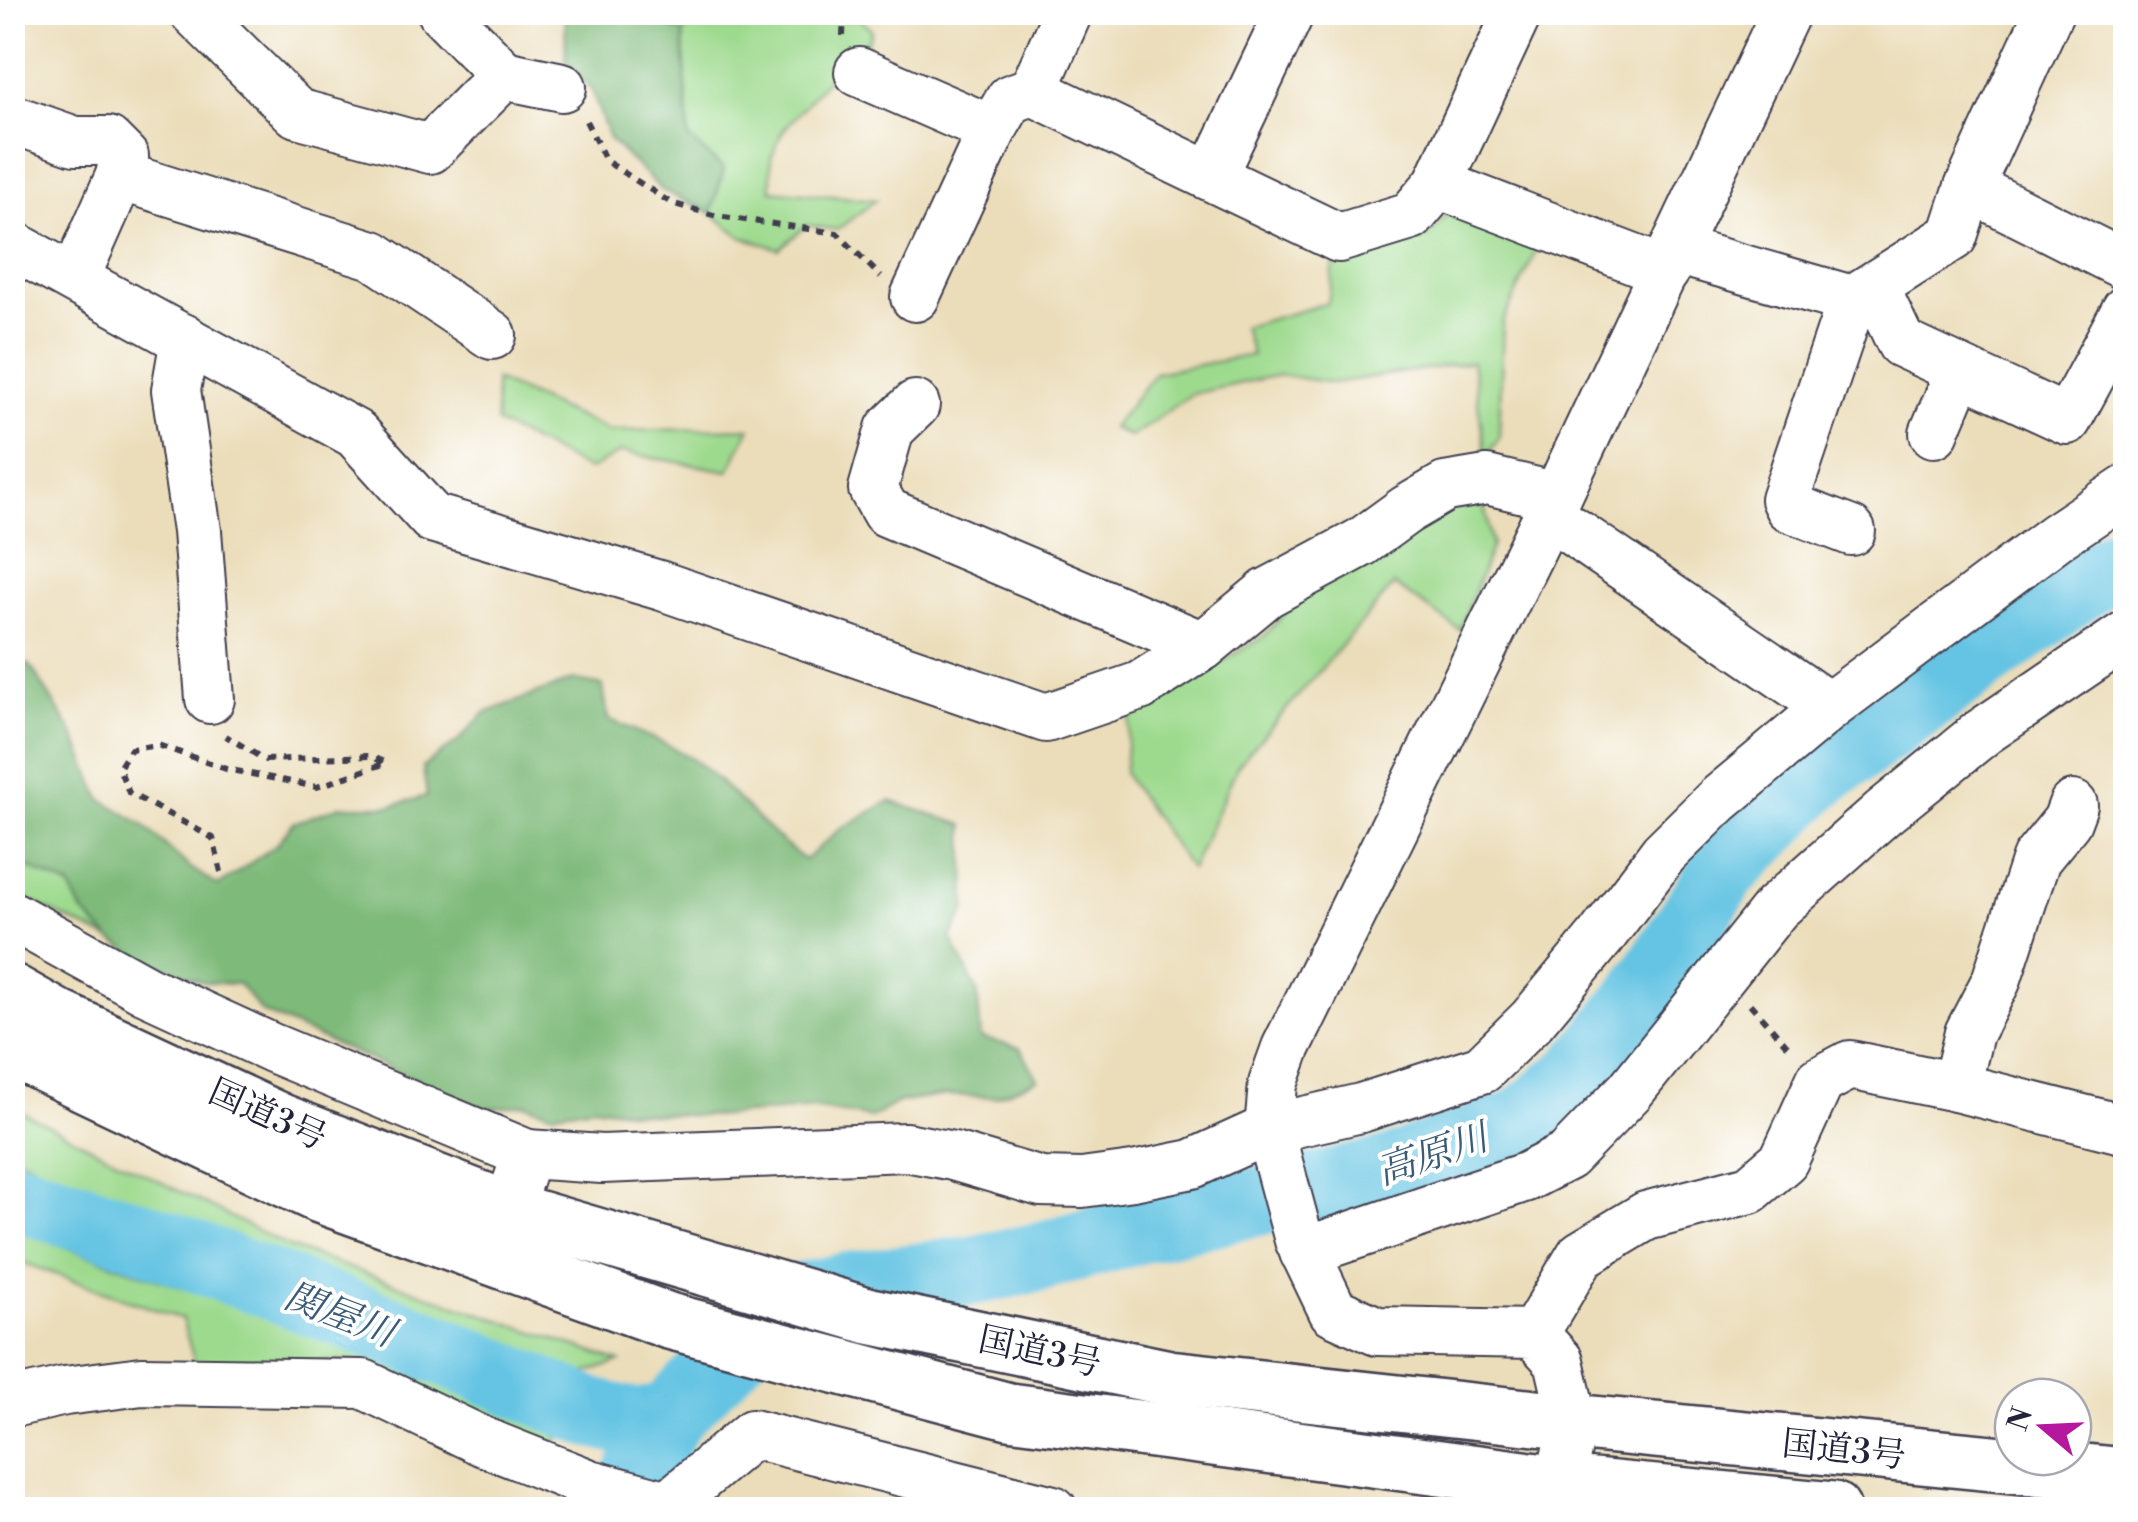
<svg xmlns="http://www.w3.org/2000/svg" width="2138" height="1522" viewBox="0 0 2138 1522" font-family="'Libre Bodoni','Noto Serif JP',serif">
<rect width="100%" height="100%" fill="#fff"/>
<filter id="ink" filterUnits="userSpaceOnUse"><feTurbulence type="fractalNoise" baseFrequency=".01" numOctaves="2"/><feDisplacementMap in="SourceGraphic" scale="20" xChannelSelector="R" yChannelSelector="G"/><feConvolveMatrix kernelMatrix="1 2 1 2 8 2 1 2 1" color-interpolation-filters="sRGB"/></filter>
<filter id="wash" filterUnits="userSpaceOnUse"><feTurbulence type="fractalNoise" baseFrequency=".0048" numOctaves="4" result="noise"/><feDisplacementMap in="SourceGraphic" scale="40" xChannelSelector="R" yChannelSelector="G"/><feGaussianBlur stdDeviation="2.25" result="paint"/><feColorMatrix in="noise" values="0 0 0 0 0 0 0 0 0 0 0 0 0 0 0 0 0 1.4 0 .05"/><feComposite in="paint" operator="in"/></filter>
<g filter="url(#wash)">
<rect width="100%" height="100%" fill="#ebddb9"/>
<!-- green -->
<g fill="#9eda8e" stroke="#607e64" stroke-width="2.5">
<polygon points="721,13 858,13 857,16 872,30 861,57 839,65 782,132 771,158 771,190 876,200 837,230 807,225 779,249 742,237 711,213 724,169 689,139 683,32"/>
<polygon points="1453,205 1542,238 1503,322 1499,438 1486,457 1472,362 1333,383 1279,375 1192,394 1131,437 1112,428 1155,373 1252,355 1243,327 1328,303 1334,264 1429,236"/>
<polygon points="495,380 610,431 750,428 729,471 621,452 589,470 496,423"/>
<polygon points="1484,505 1492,545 1460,630 1394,585 1238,765 1191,870 1124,774 1130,717 1263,637 1309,586 1379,563 1431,510"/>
<polygon points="12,848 21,864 69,886 83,912 111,940 13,893"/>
<polygon points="12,1107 292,1248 620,1362 576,1376 97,1200 13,1154"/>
<polygon points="13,1229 392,1360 558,1428 557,1457 349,1361 196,1368 182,1319 13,1259"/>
</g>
<!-- forest -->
<g fill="#7eba79" stroke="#506e5a" stroke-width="2.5">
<polygon points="565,13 638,13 683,32 689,139 724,169 711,213 662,190 609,139 592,90 566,62"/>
<path d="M 13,657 L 30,665 L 74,735 L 101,799 L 142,824 L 188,866 L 218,886 L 276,845 L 293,823 L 340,806 L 391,806 L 427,796 L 423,767 L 457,742 L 485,713 L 573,680 L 603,686 L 608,719 C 641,734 679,746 706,770 C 741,799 768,834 805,860 L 839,830 L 890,801 L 964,825 L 966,909 L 951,938 L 977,991 L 981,1038 L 1020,1048 L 1038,1079 L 995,1097 L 946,1095 L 896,1103 L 871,1118 L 813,1108 L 724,1116 L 650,1114 L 592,1106 L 552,1113 L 526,1104 L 483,1109 L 263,1013 L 238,984 L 203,982 L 154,964 L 111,940 L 83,912 L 69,886 L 21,864 L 12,848 Z"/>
</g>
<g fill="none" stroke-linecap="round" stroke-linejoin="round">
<!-- river -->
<g stroke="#65c4e3" stroke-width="70">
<polyline points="12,1194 142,1236 421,1342 592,1413 639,1424 668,1417"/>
<polyline points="627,1510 633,1486 668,1417 782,1302 848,1287 970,1271 1040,1257 1152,1225 1390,1171 1521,1123 1580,1075 1643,996 1724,871 1814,779 2090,579 2126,557"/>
</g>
</g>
</g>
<g filter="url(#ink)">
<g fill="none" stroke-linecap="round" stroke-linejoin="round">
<!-- minor casing -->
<g stroke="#403e4e" stroke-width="52">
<g id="minor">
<polyline points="194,12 297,113 430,149 504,75 442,12"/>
<polyline points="1068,12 1033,91 1339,238 1411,216 1438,184 1518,12"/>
<polyline points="859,72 992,130 1010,99 1033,91"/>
<polyline points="504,75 562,87"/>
<polyline points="12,119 75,141 108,141 124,157 120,176 75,278"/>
<polyline points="120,176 373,255 492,335"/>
<polyline points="1212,176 1290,12"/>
<polyline points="1438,184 1665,271"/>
<polyline points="1969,187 2126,266"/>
<polyline points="12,245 356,434 432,518 662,586 1046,718 1140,686 1203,646 1267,593 1362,542 1406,510 1445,487 1487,480 1557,497"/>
<polyline points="1676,250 1852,300 1953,236 1969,187 2049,12"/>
<polyline points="1875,288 1901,343 2067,420 2126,310"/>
<polyline points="915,297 992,130"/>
<polyline points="185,339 176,390 197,531 210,699"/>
<polyline points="915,405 890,429 873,489 886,512 1203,646"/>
<polyline points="1934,433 1960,371"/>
<polyline points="1549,515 1829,707"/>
<polyline points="1851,531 1789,507 1785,499 1852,300"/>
<polyline points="12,916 146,990 272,1048 527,1154"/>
<polyline points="1956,1087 1969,1033 1996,981 2036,859 2067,821 2073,805"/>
<polyline points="508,1210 527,1154 602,1159 906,1147 953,1156 1041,1182 1082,1183 1133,1176 1192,1164 1269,1129 1361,1108 1482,1069 1532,1020 1600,938 1664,853 1718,800 1829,707 2056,537 2126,490"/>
<polyline points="1304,1252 1526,1177 1567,1156 1630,1091 1776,908 1884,812 1983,732 2126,635"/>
<polyline points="1534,1334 1581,1255 1646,1216 1750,1189 1784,1160 1820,1081 1850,1065 1956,1087 2126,1130"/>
<polyline points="12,1403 65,1391 142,1381 363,1384 484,1442 590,1484 668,1505 752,1434 1053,1510"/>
<polyline points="1554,1510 1573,1422 1559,1361 1534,1334 1377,1331 1333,1311 1299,1240 1269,1129 1273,1084 1286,1048 1557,497 1786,12"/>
</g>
</g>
<!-- highway casing -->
<g stroke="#403e4e" stroke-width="60">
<g id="highway">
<polyline points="12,992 58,1018 281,1122 508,1210 870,1316 1169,1378 1573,1422 2126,1476"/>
<polyline points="12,1049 317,1194 669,1321 1009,1411 1561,1484 1833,1510"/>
</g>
</g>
<!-- path -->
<g stroke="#403e4e" stroke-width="6" stroke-dasharray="8 8" stroke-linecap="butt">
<polyline points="843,36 844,12"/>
<polyline points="586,121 606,161 671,203 717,216 837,233 881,277"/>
<polyline points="221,872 213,838 129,793 119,768 131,749 158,745 226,769 317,787 386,763 370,756 265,760 226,736"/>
<polyline points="1750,1004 1792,1051"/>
</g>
<!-- minor -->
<use href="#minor" stroke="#fff" stroke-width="48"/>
<!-- highway -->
<use href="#highway" stroke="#fff" stroke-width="55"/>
</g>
</g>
<g text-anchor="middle" stroke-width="8" stroke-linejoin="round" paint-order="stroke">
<!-- street labels -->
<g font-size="35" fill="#22223b" stroke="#fff">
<text transform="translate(268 1114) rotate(24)" y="12">国道3号</text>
<text transform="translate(1040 1351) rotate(12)" y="12">国道3号</text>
<text transform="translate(1844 1449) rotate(6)" y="12">国道3号</text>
</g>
<!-- water labels -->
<g font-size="38" font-style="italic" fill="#395b76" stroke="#fff">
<text transform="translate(1432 1154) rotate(-19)" y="13">高原川</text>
<text transform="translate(340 1314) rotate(21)" y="13">関屋川</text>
</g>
</g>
<!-- margin -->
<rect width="2138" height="1522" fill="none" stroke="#fff" stroke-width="50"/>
<!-- north arrow -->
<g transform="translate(2043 1427) rotate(289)"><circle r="48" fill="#ffffff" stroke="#a7a7b1" stroke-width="2.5"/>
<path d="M0-8L18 38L0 25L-18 38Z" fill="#b5179e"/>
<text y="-15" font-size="28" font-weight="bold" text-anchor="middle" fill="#22223b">N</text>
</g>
</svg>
